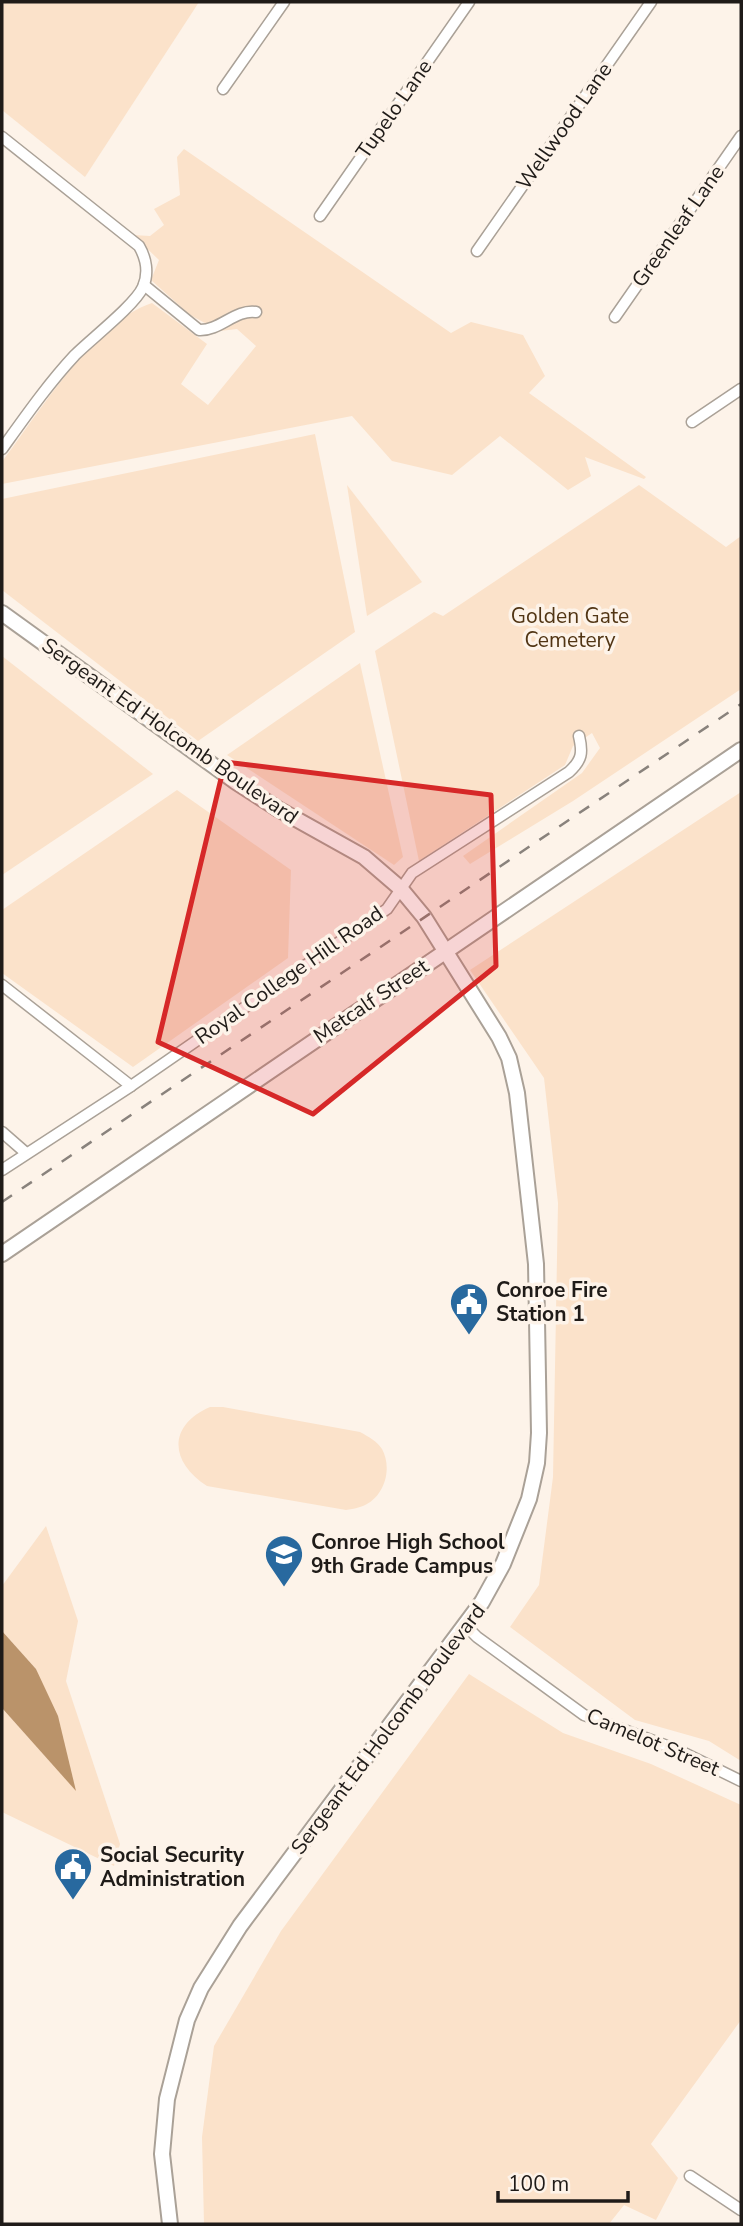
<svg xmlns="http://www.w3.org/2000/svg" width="743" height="2226" viewBox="0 0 743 2226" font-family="'Nunito Sans',sans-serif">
<rect width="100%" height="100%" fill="#fdf3e9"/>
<!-- green -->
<g fill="#fbe2ca">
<polygon points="2,2 199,2 85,177 2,110"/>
<path d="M 184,149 L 451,333 L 471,322 L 523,335 L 545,376 L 529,393 L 646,477 L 644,479 L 585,457 L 591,476 L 568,490 L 500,436 L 452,475 L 392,461 L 352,416 L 2,484 L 2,462 C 38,414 95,321 152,303 L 207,344 L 181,384 L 208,405 L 256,346 L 237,329 L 220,331 L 190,315 L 151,280 L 159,260 L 133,235 L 150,236 L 164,225 L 154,209 L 180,195 L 177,157 Z"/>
<polygon points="315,434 355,632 198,741 2,590 2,499"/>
<polygon points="347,485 422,582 367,616"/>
<polygon points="639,485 726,547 741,536 741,689 573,801 470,864 463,856 582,773 600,748 592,733 573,746 565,765 419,861 375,651 434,612 443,616"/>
<polygon points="2,656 153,774 2,875"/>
<polygon points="360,663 403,857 394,865 227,755"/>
<polygon points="177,790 291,870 288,958 133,1067 2,973 2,910"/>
<polygon points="741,792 741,1761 709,1741 635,1720 510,1627 539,1585 553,1477 558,1203 544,1078 470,970"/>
<path d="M 210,1407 L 223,1407 L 360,1432 C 369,1437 377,1441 382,1449 C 393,1469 384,1498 363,1506 C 358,1508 352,1509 346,1510 L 207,1486 C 170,1462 167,1426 210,1407 Z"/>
<polygon points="46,1526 78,1621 66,1681 120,1844 114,1866 2,1812 2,1708 75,1789 36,1669 2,1631 2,1586"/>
<polygon points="469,1674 563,1733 651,1764 741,1805 741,2020 651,2144 678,2178 656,2220 624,2205 609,2224 204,2224 202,2137 214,2046 281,1931"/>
</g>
<!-- water -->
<polygon fill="#ba936a" points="2,1631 36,1669 58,1716 76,1791 2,1708"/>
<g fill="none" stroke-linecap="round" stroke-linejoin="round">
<!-- street casing -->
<g stroke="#aaa197" stroke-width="13">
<g id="street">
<polyline points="223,89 284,2"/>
<path d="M 2,137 L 139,246 C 146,258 149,273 143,287 C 135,305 91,339 75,355 C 48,384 25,417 2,449"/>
<polyline points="320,216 469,2"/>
<polyline points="477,251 651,2"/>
<path d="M 144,285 L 199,330 C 220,331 235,309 256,312"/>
<polyline points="615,317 741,136"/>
<polyline points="692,422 741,389"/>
<polyline points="2,985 131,1086"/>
<polyline points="2,1132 26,1153"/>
<path d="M 2,1170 L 131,1086 L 387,909 L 412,873 L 569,772 C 582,760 583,753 579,736"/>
<polyline points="465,1625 477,1637 584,1715 678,1750 741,1781"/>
<polyline points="690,2176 741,2210"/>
</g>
</g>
<!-- secondary casing -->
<g stroke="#aaa197" stroke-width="18">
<g id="secondary">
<polyline points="2,613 236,782 278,809 364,857 400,888 424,917 499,1037 509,1058 517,1093 536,1264 539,1433 537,1463 529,1499 503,1564 482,1602 240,1926 201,1988 187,2020 167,2099 162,2154 170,2224"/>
<polyline points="2,1254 741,750"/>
</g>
</g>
<!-- street -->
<use href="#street" stroke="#fff" stroke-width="10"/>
<!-- secondary -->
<use href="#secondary" stroke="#fff" stroke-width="14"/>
<!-- rail -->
<polyline stroke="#89827c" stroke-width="2.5" stroke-dasharray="12 12" stroke-linecap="butt" points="2,1202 741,704"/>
</g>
<!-- marked area -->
<path fill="#d62828" fill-opacity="0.2" stroke="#d62828" stroke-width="5" stroke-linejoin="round" d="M 225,762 L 491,795 L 496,966 L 313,1114 L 158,1042 Z"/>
<!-- icons -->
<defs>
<g id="civic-pin" transform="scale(2.0125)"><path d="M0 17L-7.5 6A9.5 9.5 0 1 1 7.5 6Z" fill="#28699f" stroke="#fdf3e9"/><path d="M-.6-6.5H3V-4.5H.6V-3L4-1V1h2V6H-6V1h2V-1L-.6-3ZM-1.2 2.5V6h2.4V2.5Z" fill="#fff"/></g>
<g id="school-pin" transform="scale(2.0125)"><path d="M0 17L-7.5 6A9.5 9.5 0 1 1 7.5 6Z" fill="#28699f" stroke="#fdf3e9"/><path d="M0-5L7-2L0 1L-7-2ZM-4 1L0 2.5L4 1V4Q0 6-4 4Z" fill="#fff"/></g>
</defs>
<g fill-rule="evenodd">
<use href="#civic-pin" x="469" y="1302"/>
<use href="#school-pin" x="284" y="1554"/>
<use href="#civic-pin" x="73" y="1867"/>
</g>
<g text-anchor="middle" stroke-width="7" stroke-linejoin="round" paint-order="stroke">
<!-- street labels -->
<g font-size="21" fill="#1f1b18" stroke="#fdf3e9">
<text transform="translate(394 109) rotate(-55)" y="7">Tupelo Lane</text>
<text transform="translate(564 126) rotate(-55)" y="7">Wellwood Lane</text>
<text transform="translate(678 226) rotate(-55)" y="7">Greenleaf Lane</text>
<text transform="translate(170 731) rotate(35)" y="7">Sergeant Ed Holcomb Boulevard</text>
<text transform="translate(289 975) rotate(-35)" y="7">Royal College Hill Road</text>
<text transform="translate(371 1001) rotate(-34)" y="7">Metcalf Street</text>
<text transform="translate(388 1729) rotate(-53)" y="7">Sergeant Ed Holcomb Boulevard</text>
<text transform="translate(653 1742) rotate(23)" y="7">Camelot Street</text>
</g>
<!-- park labels -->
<g font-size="21" fill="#513514" stroke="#fdf3e9">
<text x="570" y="623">Golden Gate<tspan x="570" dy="24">Cemetery</tspan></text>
</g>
<!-- poi labels -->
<g font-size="21" font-weight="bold" fill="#1f1b18" stroke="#fdf3e9" text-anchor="start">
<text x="496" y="1297">Conroe Fire<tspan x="496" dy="24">Station 1</tspan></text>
<text x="311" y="1549">Conroe High School<tspan x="311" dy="24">9th Grade Campus</tspan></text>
<text x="100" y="1862">Social Security<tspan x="100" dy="24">Administration</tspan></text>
</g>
</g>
<!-- border -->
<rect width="743" height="2226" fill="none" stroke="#1f1b18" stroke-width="7"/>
<!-- scale -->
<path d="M498 2191v10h130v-10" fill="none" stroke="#1f1b18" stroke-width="3.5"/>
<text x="508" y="2191" font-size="21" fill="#1f1b18" stroke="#fdf3e9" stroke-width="5" paint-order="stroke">100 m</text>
</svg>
